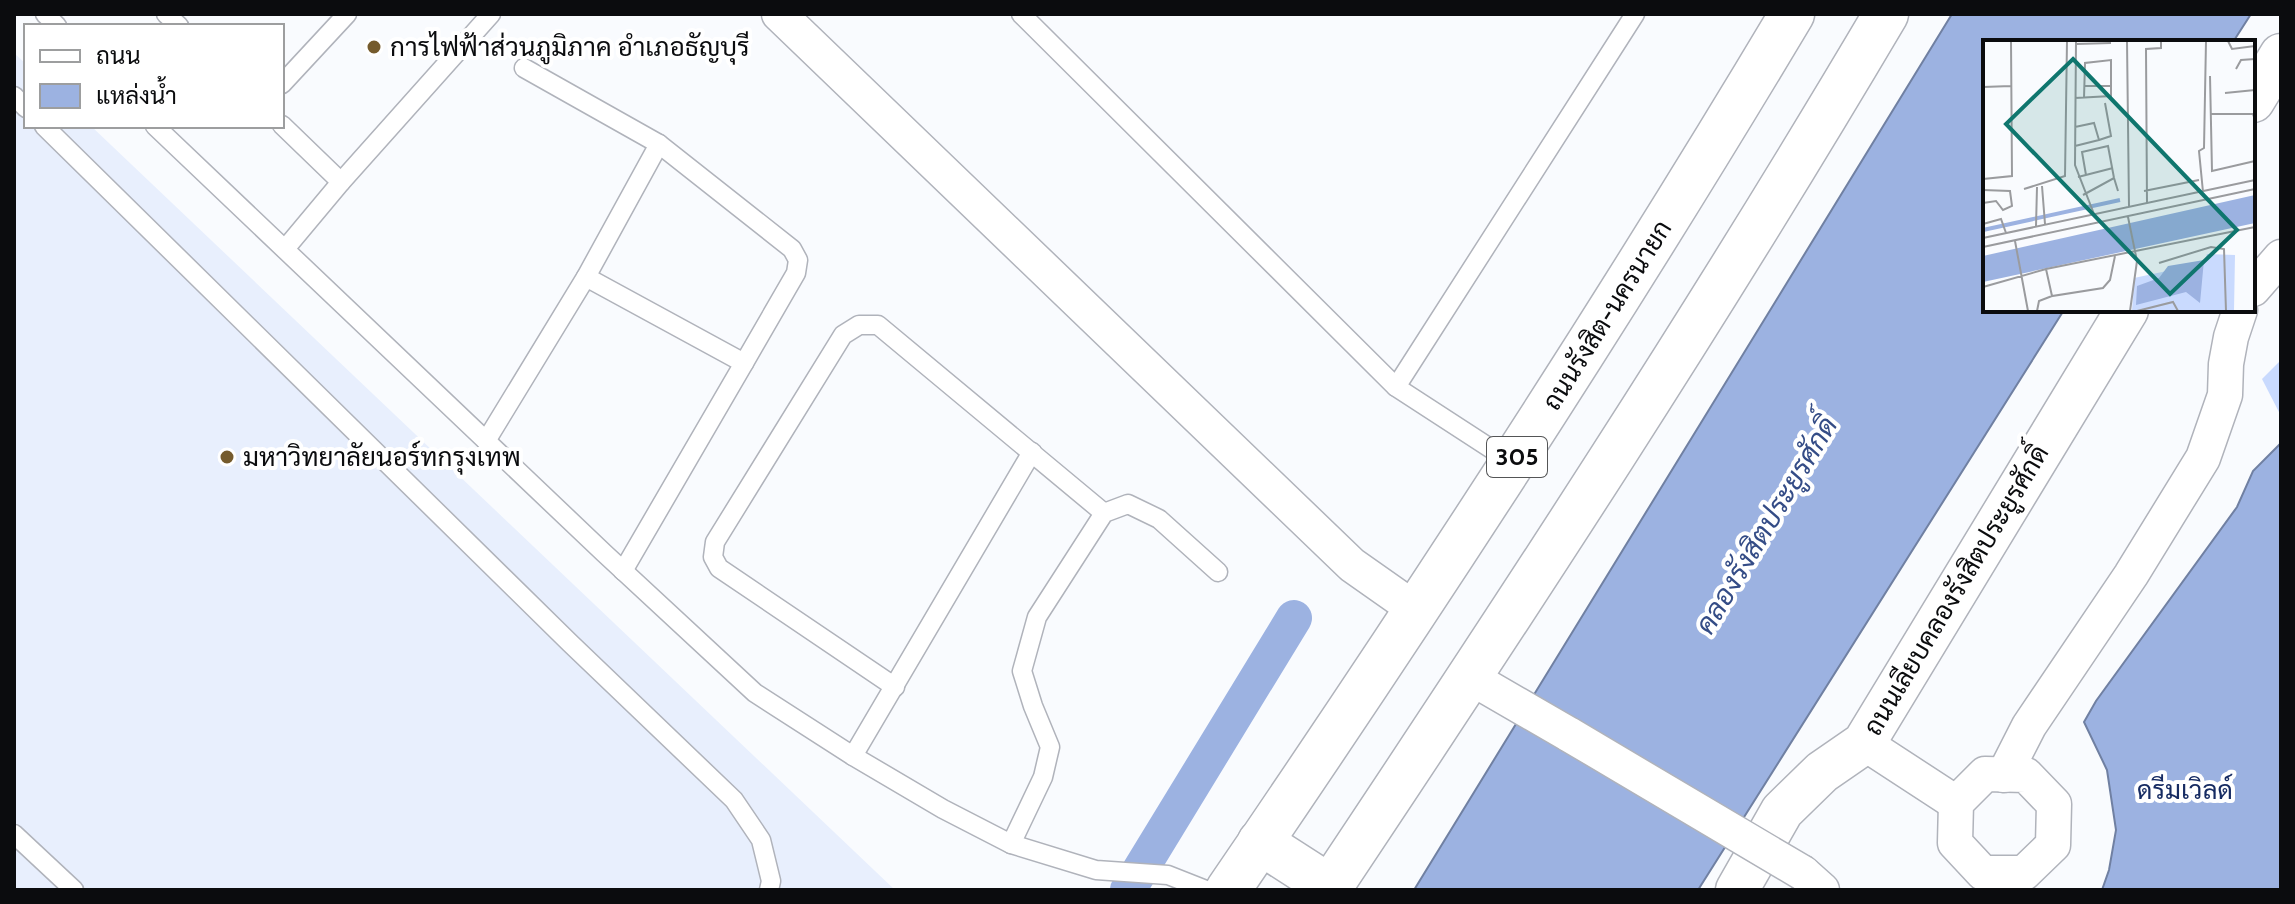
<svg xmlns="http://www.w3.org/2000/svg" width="2295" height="904" viewBox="0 0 2295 904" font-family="Cabin,Sarabun,sans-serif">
<rect width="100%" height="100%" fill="#f9fbfe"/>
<!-- built -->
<polygon fill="#e8effd" points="14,53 26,64 26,126 91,126 895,890 14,890"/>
<!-- green -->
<polygon fill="#c9dafe" points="2281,360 2281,416 2262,379"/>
<!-- water -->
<g fill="#9cb2e1" stroke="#7080a2" stroke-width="2">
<polygon points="1952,14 2251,14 2233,42 1985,42 1985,310 2064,310 1698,890 1414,890"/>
<polygon points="2281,443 2281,890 2102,890 2109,870 2116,830 2107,770 2084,722 2096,701 2237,507 2253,471"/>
</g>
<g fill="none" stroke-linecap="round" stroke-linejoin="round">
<!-- canal -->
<polyline stroke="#9cb2e1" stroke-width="36" points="1128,890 1294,618"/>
<!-- service casing -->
<g stroke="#b0b3bb" stroke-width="21">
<g id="service">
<polyline points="45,14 57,26"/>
<polyline points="166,14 179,26"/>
<polyline points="1021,14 1396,387 1513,463"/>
<polyline points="524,68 659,144 792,249 798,260 796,273 744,363"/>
<polyline points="282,84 347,14"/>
<polyline points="14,96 26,108"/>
<polyline points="282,125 341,182"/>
<polyline points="44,126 570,643 734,800 761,840 771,881 769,890"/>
<polyline points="155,126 604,553 755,693 853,756 943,809 1011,844 1096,870 1168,875 1206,890"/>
<polyline points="285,249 341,182 491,14"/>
<polyline points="586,277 659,144"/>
<polyline points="1396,387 1635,14"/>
<polyline points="486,441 586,277 744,363 623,571"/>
<polyline points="895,687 719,568 713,557 715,542 843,335 859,325 878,325 1104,513"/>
<polyline points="853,756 1032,452"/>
<polyline points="14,834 74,890"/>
<polyline points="1011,844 1043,777 1050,747 1033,706 1022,671 1037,617 1104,513 1128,504 1159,519 1218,572"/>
</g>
</g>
<!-- minor casing -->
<g stroke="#b0b3bb" stroke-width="37">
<g id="minor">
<polyline points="779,14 1352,565 1416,610"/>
<polyline points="2253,289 2281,257"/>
<polyline points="1468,676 1570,735"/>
<polyline points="1864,743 1956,803"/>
<polygon points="1985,774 2026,775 2054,804 2053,845 2024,873 1983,873 1955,843 1956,803"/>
<polyline points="2004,775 2029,726 2131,575 2203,458 2225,395 2226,364 2231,337 2240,310"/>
<polyline points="1803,873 1822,890"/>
</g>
</g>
<!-- tertiary casing -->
<g stroke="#b0b3bb" stroke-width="45">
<g id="tertiary">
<polyline points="2253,101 2281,55"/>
<polyline points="1737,890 1782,811 1822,772 1864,743 2127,310"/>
</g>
</g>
<!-- primary casing -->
<g stroke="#b0b3bb" stroke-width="47">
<g id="primary">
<polyline points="1260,842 1330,887"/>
<path d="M 1228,890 C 1424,603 1614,312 1792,14"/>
<path d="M 1328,890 C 1520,602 1710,312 1886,14"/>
</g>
</g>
<!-- service -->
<use href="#service" stroke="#fff" stroke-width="18"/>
<!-- minor -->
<use href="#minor" stroke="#fff" stroke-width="34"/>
<!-- tertiary -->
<use href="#tertiary" stroke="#fff" stroke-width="42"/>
<!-- primary -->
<use href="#primary" stroke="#fff" stroke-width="44"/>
<!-- minor-bridge casing -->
<g stroke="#b0b3bb" stroke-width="37" stroke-linecap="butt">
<polyline id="minor-bridge" points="1570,735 1803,873"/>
</g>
<!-- minor-bridge -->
<use href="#minor-bridge" stroke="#fff" stroke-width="34"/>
</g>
<!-- markers -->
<g fill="#755b2d" stroke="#fff" stroke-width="3">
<circle cx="374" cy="47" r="8"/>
<circle cx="227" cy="457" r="8"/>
</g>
<g text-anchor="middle" stroke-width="8" stroke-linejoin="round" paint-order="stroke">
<!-- shield labels -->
<rect fill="#fff" stroke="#545556" stroke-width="2" x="1487" y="437" width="60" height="40" rx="6"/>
<g font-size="24" font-weight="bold" fill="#0b0c0e">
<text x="1517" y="465">305</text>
</g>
<!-- poi labels -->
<g font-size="26" fill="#0b0c0e" stroke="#fff" text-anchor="start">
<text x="390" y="56">การไฟฟ้าส่วนภูมิภาค อำเภอธัญบุรี</text>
<text x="243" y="466">มหาวิทยาลัยนอร์ทกรุงเทพ</text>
</g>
<!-- street labels -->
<g font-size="26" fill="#0b0c0e" stroke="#fff">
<text transform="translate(1607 315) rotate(-58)" y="9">ถนนรังสิต-นครนายก</text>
<text transform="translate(1956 590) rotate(-59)" y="9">ถนนเลียบคลองรังสิตประยูรศักดิ์</text>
</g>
<!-- park labels -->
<g font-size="26" fill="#162b62" stroke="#fff">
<text x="2185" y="799">ดรีมเวิลด์</text>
</g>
<!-- water labels -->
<g font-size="28" font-style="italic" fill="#344c86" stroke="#fff">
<text transform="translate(1766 525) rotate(-59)" y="10">คลองรังสิตประยูรศักดิ์</text>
</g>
</g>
<!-- overview -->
<g transform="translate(1983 40)">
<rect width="272" height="272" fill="#f9fbfe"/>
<path d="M 224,214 L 252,215 L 251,271 L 149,271 L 151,238 L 221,223 Z" fill="#c9dafe"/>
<path d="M 272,155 L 272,183 L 0,242 L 0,216 ZM 221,220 L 217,263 L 203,252 L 153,265 L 154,246 L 176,238 L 185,226 Z" fill="#9cb2e1"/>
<path fill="none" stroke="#9cb2e1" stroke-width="4" d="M 0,190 L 137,160"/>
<path fill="none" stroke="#9a9b9e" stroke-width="2" d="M 93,1 L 92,125 L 111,174M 144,1 L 146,167M 245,1 L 249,9 L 272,6M 93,4 L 128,3M 253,29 L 258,20 L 272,19M 227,36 L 229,131 L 272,121M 101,46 L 128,46M 0,47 L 28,46M 242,53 L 272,50M 92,58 L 128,56 L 128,20 L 102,23 L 101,58M 227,74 L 270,74 L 272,80M 116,100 L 128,96 L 122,63M 92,106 L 116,100 L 111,83 L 92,87M 103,135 L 99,112 L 125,106 L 131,138M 95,137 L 130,128M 0,139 L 29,136 L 28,1M 59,146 L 62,184M 41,149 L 82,136 L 84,1M 0,150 L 27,151 L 29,166 L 20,170 L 13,161 L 0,163M 161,151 L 216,140M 220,152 L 216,111 L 221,108 L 223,1M 100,155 L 131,138 L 135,151M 164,164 L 163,9 L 178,8 L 178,1M 145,177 L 154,221 L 147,271M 0,184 L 18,179 L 23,193M 53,186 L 54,147M 0,198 L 272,140M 32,201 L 45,271M 0,207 L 272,149M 176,223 L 228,207 L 241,209 L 243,271M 63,229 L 69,256 L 120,248 L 127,240 L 132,216M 0,247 L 63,229 L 272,187M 54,271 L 56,261 L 69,256M 154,271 L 190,262 L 195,271"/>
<path fill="#0f766e" fill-opacity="0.15" stroke="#0f766e" stroke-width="4" d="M 90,19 L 254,190 L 187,254 L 23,84 Z"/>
<rect width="272" height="272" fill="none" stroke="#0b0c0e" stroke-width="4"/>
</g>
<!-- border -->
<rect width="2295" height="904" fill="none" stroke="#0b0c0e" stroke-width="32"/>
<!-- legend -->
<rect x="24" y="24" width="260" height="104" fill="#ffffff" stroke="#9d9e9f" stroke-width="2"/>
<rect x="40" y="50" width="40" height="12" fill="#ffffff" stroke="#9d9e9f" stroke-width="2"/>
<text x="96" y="64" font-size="24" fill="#0b0c0e">ถนน</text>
<rect x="40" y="84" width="40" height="24" fill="#9cb2e1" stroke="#9d9e9f" stroke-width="2"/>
<text x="96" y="104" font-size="24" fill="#0b0c0e">แหล่งน้ำ</text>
</svg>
